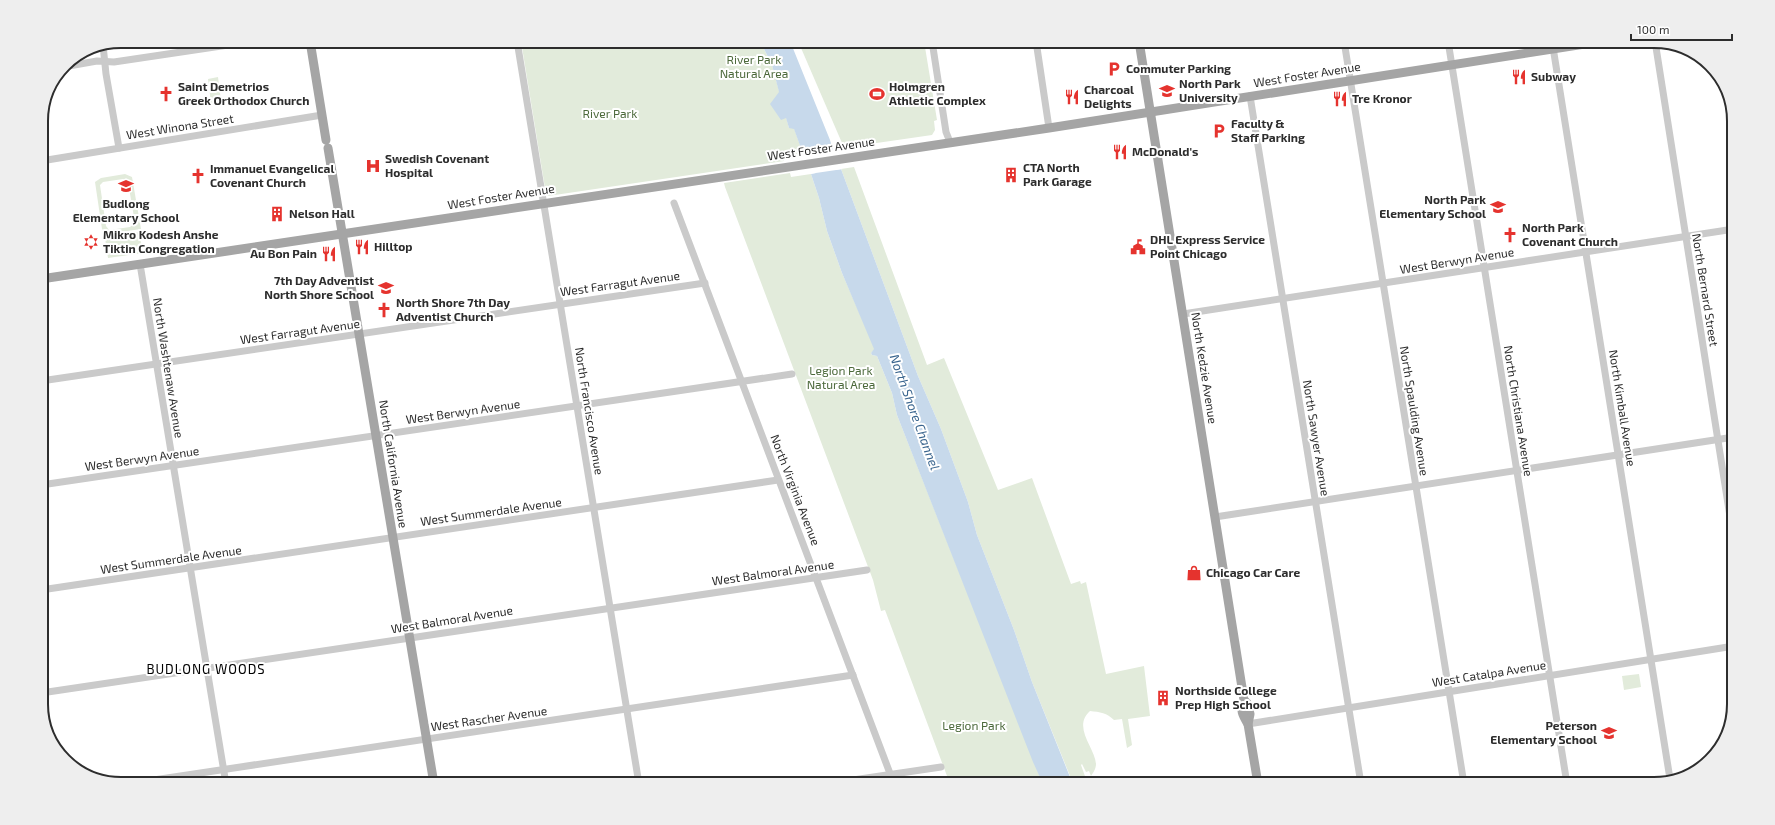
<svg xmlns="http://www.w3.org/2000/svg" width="1775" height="825" viewBox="0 0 1775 825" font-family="'Exo 2',sans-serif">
<rect width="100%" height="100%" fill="#fff"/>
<!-- green -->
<g fill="#e2ebdb" fill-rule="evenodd">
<polygon points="521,41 760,41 772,65 789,128 794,128 803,154 783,157 784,161 548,196 546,194"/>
<polygon points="798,41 924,41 937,120 934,121 935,130 932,135 842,148 842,143"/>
<polygon points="218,77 221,101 211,103 208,79"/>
<path d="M 854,167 L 927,365 L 944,358 L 998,490 L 1032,478 L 1071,584 L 1080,581 L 1081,584 L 1086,582 L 1106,674 L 1144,666 L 1150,716 L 1128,719 L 1132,745 L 1127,748 L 1122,719 L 1114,720 C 1107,713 1100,712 1090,711 C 1072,727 1095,748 1096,764 C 1096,769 1093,773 1091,776 L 1089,771 L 1086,772 L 1082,764 L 1081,765 L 1086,779 L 1088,779 L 1090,784 L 1071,784 L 1070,776 L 1032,682 L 1014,630 L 977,535 L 968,502 L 941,429 L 918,376 L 841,169 Z"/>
<polygon points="790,173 791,177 811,174 819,198 827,231 842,273 875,349 871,353 872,355 877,356 892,393 897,415 1043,784 950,784 885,610 881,611 873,580 725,187 724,183"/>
<path d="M 125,174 L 132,177 L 141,229 L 107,234 L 102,229 L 95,182 L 101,178 ZM 123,179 L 128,182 L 135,223 L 130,227 L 109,230 L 106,226 L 100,185 L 103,182 Z"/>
<polygon points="139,232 143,253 108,258 105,238"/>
<polygon points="1639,674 1641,687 1624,690 1622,676"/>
</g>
<!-- water -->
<polygon fill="#c7d9eb" points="760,41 790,41 830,140 833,150 827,151 835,170 841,169 918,376 941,429 968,502 977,535 1014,630 1032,682 1070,777 1071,784 1043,784 1033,762 897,415 892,393 877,356 872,355 871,353 874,349 842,273 827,231 819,198 811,174 816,173 808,153 803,154 794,129 789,128 786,118 781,120 770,104 779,92 772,65"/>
<!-- pier -->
<polygon fill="#fff" points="835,149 830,152 836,168 843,169 809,174 813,172 807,155 801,154"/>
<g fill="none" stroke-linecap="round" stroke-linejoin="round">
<!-- minor -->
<g stroke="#cacaca" stroke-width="7">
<polyline points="517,41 639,784"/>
<polyline points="932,41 946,132 950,142"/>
<polyline points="1036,41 1049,128"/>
<polyline points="1344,41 1464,784"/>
<polyline points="1448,41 1567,784"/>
<polyline points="1552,41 1670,779"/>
<polyline points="1655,41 1734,542"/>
<polyline points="103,45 106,74 119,148"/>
<polyline points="63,67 97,61 114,62 255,41"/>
<polyline points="1250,96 1361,784"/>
<polyline points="41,161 322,115"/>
<polyline points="674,203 894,784"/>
<polyline points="140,264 226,784"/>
<polyline points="1183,314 1734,229"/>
<polyline points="41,381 705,283"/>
<polyline points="41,485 792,374"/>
<polyline points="1215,517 1734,437"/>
<polyline points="41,590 778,480"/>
<polyline points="41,693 867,570"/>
<polyline points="1248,724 1734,646"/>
<polyline points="127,784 853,675"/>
<polyline points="826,784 941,767"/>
</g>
<!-- major -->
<g stroke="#a5a5a5" stroke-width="9">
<polyline points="310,41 326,140"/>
<polyline points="1139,41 1244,700 1247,703 1250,714 1248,724 1258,784"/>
<polyline points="328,148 434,784"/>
<polyline points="41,279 1049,128 1604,41"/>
<path d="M 1244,700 C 1239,709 1243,716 1248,724"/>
</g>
</g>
<!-- icons -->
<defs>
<g id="parking-bare" transform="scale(1.2)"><path d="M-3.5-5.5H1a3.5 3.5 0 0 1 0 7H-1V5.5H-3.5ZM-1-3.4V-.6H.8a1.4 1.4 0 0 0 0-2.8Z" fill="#e5332e" stroke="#fff" stroke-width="2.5" paint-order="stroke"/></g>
<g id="restaurant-bare" transform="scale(1.2)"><path d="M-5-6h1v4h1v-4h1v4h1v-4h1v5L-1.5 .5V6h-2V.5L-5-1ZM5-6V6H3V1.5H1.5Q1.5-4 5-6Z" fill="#e5332e" stroke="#fff" stroke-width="2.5" paint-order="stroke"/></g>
<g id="university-bare" transform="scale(1.2)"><path d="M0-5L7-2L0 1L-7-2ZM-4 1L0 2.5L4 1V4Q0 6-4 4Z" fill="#e5332e" stroke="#fff" stroke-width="2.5" paint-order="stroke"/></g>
<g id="church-bare" transform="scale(1.2)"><path d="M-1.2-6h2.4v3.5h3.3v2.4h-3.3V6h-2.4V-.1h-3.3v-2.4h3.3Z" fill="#e5332e" stroke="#fff" stroke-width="2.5" paint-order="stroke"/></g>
<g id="stadium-bare" transform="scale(1.2)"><path d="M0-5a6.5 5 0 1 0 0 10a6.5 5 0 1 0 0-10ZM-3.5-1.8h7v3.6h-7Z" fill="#e5332e" stroke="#fff" stroke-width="2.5" paint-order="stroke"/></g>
<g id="hospital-bare" transform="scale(1.2)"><path d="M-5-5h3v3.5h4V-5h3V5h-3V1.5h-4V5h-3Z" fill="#e5332e" stroke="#fff" stroke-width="2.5" paint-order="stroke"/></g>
<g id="building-bare" transform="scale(1.2)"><path d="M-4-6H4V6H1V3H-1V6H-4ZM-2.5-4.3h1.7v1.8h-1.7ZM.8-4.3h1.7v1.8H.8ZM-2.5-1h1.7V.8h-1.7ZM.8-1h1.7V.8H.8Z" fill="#e5332e" stroke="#fff" stroke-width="2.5" paint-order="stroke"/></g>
<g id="school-bare" transform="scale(1.2)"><path d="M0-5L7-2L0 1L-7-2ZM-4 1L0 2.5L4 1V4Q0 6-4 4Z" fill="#e5332e" stroke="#fff" stroke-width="2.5" paint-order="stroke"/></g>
<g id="synagogue-bare" transform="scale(1.2)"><path d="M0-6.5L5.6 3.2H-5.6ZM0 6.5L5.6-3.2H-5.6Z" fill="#e5332e" stroke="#fff" stroke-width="2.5" paint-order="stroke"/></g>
<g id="civic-bare" transform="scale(1.2)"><path d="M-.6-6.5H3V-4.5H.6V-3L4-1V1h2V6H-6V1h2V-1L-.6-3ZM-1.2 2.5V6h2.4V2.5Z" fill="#e5332e" stroke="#fff" stroke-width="2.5" paint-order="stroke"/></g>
<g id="shop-bare" transform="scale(1.2)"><path d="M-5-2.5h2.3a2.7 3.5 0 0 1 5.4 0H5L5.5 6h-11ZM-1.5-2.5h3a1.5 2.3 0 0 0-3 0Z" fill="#e5332e" stroke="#fff" stroke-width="2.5" paint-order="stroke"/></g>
</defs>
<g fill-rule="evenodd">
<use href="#parking-bare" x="1114" y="69"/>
<use href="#restaurant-bare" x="1519" y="77"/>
<use href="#university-bare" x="1167" y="91"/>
<use href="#church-bare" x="166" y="94"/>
<use href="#stadium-bare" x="877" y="94"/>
<use href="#restaurant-bare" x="1072" y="97"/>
<use href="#restaurant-bare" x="1340" y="99"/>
<use href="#parking-bare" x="1219" y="131"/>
<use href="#restaurant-bare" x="1120" y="152"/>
<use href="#hospital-bare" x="373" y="166"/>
<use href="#building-bare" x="1011" y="175"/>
<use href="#church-bare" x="198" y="176"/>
<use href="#school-bare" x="126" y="186"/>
<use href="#school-bare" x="1498" y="207"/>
<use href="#building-bare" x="277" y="214"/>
<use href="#church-bare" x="1510" y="235"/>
<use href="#synagogue-bare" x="91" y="242"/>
<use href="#restaurant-bare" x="362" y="247"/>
<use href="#civic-bare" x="1138" y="247"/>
<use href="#restaurant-bare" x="329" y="254"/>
<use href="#school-bare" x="386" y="288"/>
<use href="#church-bare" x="384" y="310"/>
<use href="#shop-bare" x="1194" y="573"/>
<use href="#building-bare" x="1163" y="698"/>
<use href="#school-bare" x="1609" y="733"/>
</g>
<g text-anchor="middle" stroke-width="4" stroke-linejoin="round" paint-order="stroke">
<!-- park labels -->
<g font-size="12" fill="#4c693b" stroke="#fff">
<text x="754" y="64">River Park<tspan x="754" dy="14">Natural Area</tspan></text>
<text x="610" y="118">River Park</text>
<text x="841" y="375">Legion Park<tspan x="841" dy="14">Natural Area</tspan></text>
<text x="974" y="730">Legion Park</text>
</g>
<!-- poi labels -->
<g font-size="12" font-weight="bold" fill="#2d2d2d" stroke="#fff" text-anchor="start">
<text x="1126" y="73">Commuter Parking</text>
<text x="1531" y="81">Subway</text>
<text x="1179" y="88">North Park<tspan x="1179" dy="14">University</tspan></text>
<text x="178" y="91">Saint Demetrios<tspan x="178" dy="14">Greek Orthodox Church</tspan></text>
<text x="889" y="91">Holmgren<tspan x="889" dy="14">Athletic Complex</tspan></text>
<text x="1084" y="94">Charcoal<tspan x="1084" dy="14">Delights</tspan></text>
<text x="1352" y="103">Tre Kronor</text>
<text x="1231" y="128">Faculty &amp;<tspan x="1231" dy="14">Staff Parking</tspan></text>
<text x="1132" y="156">McDonald's</text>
<text x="385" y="163">Swedish Covenant<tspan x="385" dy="14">Hospital</tspan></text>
<text x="1023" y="172">CTA North<tspan x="1023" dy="14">Park Garage</tspan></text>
<text x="210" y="173">Immanuel Evangelical<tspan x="210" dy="14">Covenant Church</tspan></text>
<text x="1486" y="204" text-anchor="end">North Park<tspan x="1486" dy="14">Elementary School</tspan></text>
<text x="126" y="208" text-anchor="middle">Budlong<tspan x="126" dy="14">Elementary School</tspan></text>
<text x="289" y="218">Nelson Hall</text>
<text x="1522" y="232">North Park<tspan x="1522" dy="14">Covenant Church</tspan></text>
<text x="103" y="239">Mikro Kodesh Anshe<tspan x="103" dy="14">Tiktin Congregation</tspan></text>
<text x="1150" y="244">DHL Express Service<tspan x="1150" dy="14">Point Chicago</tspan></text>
<text x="374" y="251">Hilltop</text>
<text x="317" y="258" text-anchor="end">Au Bon Pain</text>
<text x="374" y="285" text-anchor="end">7th Day Adventist<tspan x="374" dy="14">North Shore School</tspan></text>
<text x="396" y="307">North Shore 7th Day<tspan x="396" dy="14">Adventist Church</tspan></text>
<text x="1206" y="577">Chicago Car Care</text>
<text x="1175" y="695">Northside College<tspan x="1175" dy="14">Prep High School</tspan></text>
<text x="1597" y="730" text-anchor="end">Peterson<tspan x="1597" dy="14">Elementary School</tspan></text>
</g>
<!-- street labels -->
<g font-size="12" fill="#2d2d2d" stroke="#fff">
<text transform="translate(1307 75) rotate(-9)" y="4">West Foster Avenue</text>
<text transform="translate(180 127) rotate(-9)" y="4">West Winona Street</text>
<text transform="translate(821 149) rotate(-8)" y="4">West Foster Avenue</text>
<text transform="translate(501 197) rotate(-9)" y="4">West Foster Avenue</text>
<text transform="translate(1457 261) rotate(-9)" y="4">West Berwyn Avenue</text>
<text transform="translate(620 284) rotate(-8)" y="4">West Farragut Avenue</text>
<text transform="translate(1705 290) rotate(81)" y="4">North Bernard Street</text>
<text transform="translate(300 332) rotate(-8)" y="4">West Farragut Avenue</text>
<text transform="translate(168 368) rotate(81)" y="4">North Washtenaw Avenue</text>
<text transform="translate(1204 368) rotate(81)" y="4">North Kedzie Avenue</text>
<text transform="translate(1622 408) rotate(81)" y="4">North Kimball Avenue</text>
<text transform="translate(589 411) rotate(81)" y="4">North Francisco Avenue</text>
<text transform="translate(1414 411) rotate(81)" y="4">North Spaulding Avenue</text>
<text transform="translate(1518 411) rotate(81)" y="4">North Christiana Avenue</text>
<text transform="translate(463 412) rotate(-8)" y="4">West Berwyn Avenue</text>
<text transform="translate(1316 438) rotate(81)" y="4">North Sawyer Avenue</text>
<text transform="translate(142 459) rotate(-8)" y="4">West Berwyn Avenue</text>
<text transform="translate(393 464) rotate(81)" y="4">North California Avenue</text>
<text transform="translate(795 490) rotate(69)" y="4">North Virginia Avenue</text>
<text transform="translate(491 512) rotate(-8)" y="4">West Summerdale Avenue</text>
<text transform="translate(171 560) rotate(-8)" y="4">West Summerdale Avenue</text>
<text transform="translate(773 573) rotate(-8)" y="4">West Balmoral Avenue</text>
<text transform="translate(452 620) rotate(-9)" y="4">West Balmoral Avenue</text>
<text transform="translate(1489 674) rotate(-9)" y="4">West Catalpa Avenue</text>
<text transform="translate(489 719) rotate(-8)" y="4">West Rascher Avenue</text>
</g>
<!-- water labels -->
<g font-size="13" font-style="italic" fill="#3b668f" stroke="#fff">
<text transform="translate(915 412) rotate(70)" y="5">North Shore Channel</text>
</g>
<!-- neighbourhood labels -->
<g font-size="13" letter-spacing="1" fill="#000" stroke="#fff">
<text x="206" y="674">BUDLONG WOODS</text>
</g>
</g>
<!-- crop -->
<path d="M0 0H1775V825H0ZM121 48H1654A73 73 0 0 1 1727 121V704A73 73 0 0 1 1654 777H121A73 73 0 0 1 48 704V121A73 73 0 0 1 121 48Z" fill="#eee" fill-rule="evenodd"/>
<path fill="none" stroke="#2d2d2d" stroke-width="2" d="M121 48H1654A73 73 0 0 1 1727 121V704A73 73 0 0 1 1654 777H121A73 73 0 0 1 48 704V121A73 73 0 0 1 121 48Z"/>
<!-- scale -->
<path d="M1631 34v6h101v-6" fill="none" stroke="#2d2d2d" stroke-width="2"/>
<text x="1637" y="34" font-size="12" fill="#2d2d2d" stroke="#ffffff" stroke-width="3" paint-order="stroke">100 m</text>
</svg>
